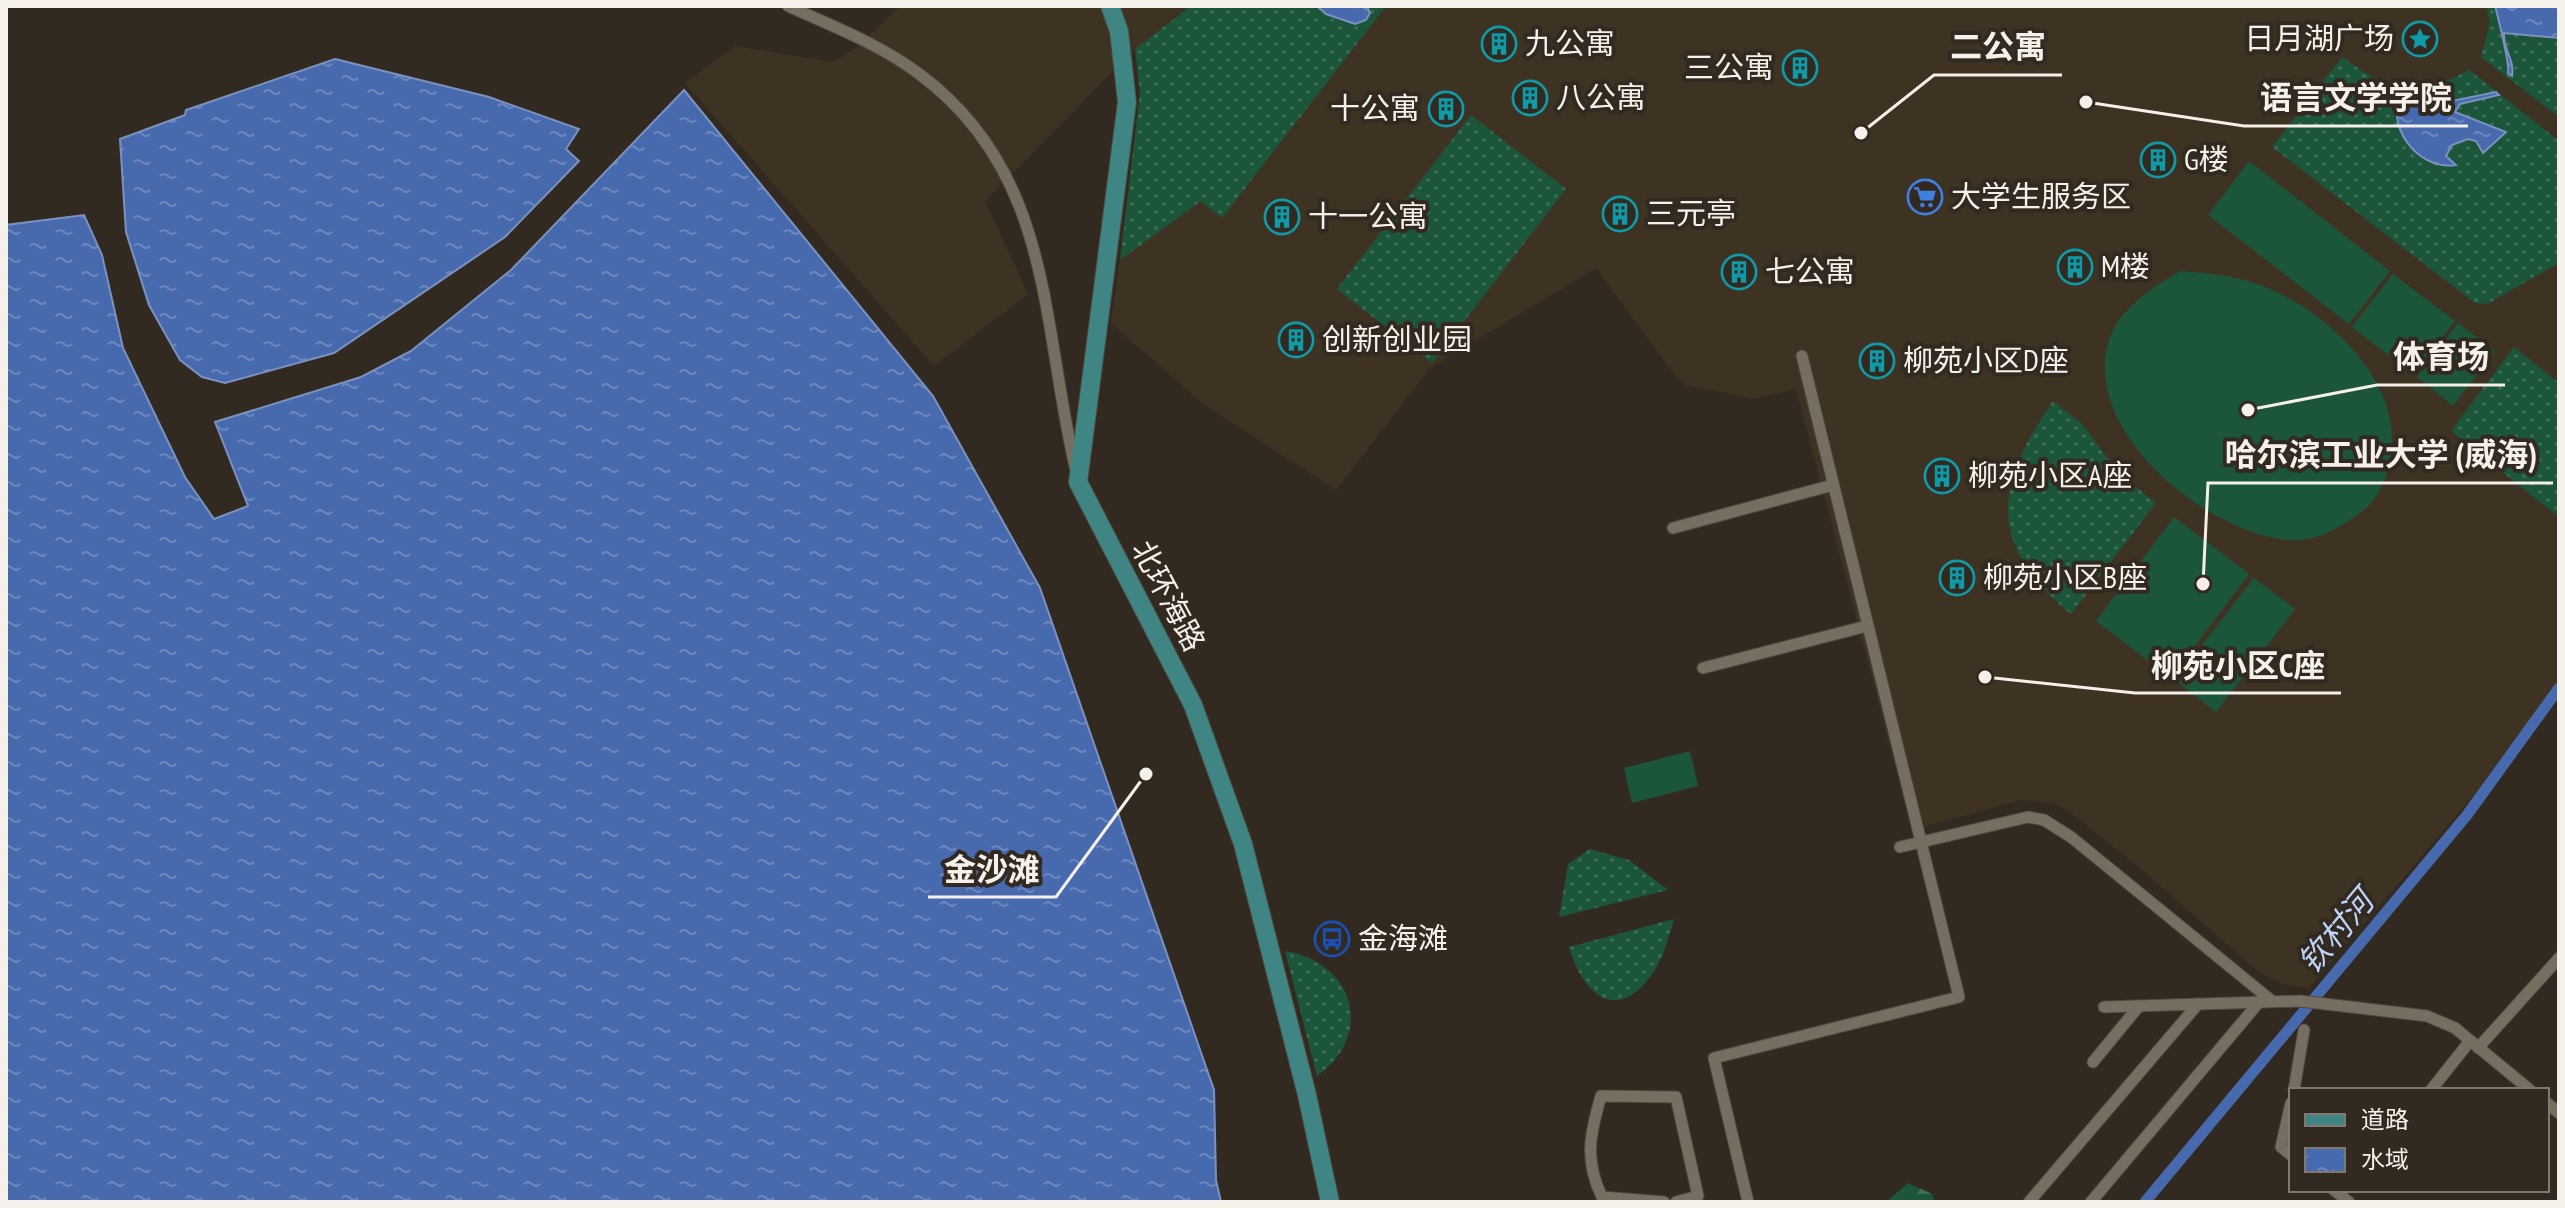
<svg xmlns="http://www.w3.org/2000/svg" width="2565" height="1208" viewBox="0 0 2565 1208" font-family="'PT Sans Narrow','Noto Sans SC',sans-serif">
<defs>
<pattern id="grass-dots" width="8" height="8" patternUnits="userSpaceOnUse" patternTransform="scale(2)"><rect width="8" height="8" fill="#1b553a"/><path d="M2 2h.1M6 6h.1" fill="none" stroke="#3d6e56" stroke-width="1.8" stroke-linecap="round"/></pattern>
<pattern id="forest-firs" width="22" height="20" patternUnits="userSpaceOnUse" patternTransform="scale(2)"><rect width="22" height="20" fill="#1b553a"/><path d="M5 1l3.5 6h-7zM16 11l3.5 6h-7z" fill="#3d6e56"/></pattern>
<pattern id="water-ripples" width="26" height="14" patternUnits="userSpaceOnUse" patternTransform="scale(2)"><rect width="26" height="14" fill="#476aae"/><path d="M2 4q2-2 4 0t4 0M15 11q2-2 4 0t4 0" fill="none" stroke="#6b87bd"/></pattern>
</defs>
<rect width="100%" height="100%" fill="#322a20"/>
<!-- built -->
<polygon fill="#3e3323" points="900,6 2559,6 2559,679 2475,794 2309,988 2284,985 2260,973 2134,863 2069,811 2055,804 2022,800 1912,830 1796,389 1755,399 1686,385 1677,378 1596,268 1430,368 1336,490 1203,404 1111,323 1136,144 1140,93 1135,49 985,201 1028,294 934,366 685,83 735,46 832,62 855,49"/>
<!-- grass -->
<g fill="url(#grass-dots)">
<polygon points="1191,6 1386,6 1222,218 1201,201 1120,260 1140,93 1135,49"/>
<polygon points="2486,6 2559,6 2559,117 2481,57 2490,22"/>
<path d="M 2342,57 C 2387,90 2418,99 2469,70 L 2559,141 L 2559,263 L 2487,304 L 2475,303 L 2272,147 Z"/>
<polygon points="1471,115 1566,189 1432,363 1337,289"/>
<polygon points="2514,347 2559,383 2559,517 2451,431"/>
<path d="M 2053,401 L 2083,425 L 2118,473 L 2156,503 L 2071,614 C 1986,543 1994,487 2053,401 Z"/>
<polygon points="1590,849 1629,860 1668,890 1559,917 1568,864"/>
<path d="M 1674,919 C 1668,939 1663,960 1650,977 C 1613,1026 1581,989 1569,947 Z"/>
<path d="M 1285,951 C 1356,963 1374,1036 1317,1076 Z"/>
</g>
<!-- forest -->
<polygon fill="url(#forest-firs)" points="1908,1183 1932,1194 1935,1202 1886,1202"/>
<!-- garden -->
<g fill="#1b553a">
<polygon points="2249,161 2390,271 2349,324 2208,215"/>
<path d="M 2180,271 C 2207,273 2232,275 2257,284 C 2321,306 2396,374 2392,445 C 2391,467 2382,495 2364,510 C 2343,526 2316,543 2287,540 C 2207,532 2087,436 2107,347 C 2116,310 2150,289 2180,271 Z"/>
<polygon points="2393,274 2455,321 2414,375 2352,327"/>
<polygon points="2458,323 2495,351 2453,406 2417,377"/>
<polygon points="2174,517 2249,574 2171,678 2096,621"/>
<polygon points="2254,578 2295,609 2216,712 2175,680"/>
<polygon points="1690,751 1698,786 1632,803 1624,768"/>
</g>
<!-- water -->
<g fill="url(#water-ripples)" stroke="#7b92c0" stroke-width="2">
<polygon points="1317,6 1367,6 1370,13 1366,20 1355,24 1326,14"/>
<path d="M 2495,6 L 2559,6 L 2559,38 L 2504,33 C 2503,50 2515,60 2512,76 L 2508,73 C 2510,65 2498,17 2495,6 Z"/>
<polygon points="335,59 489,97 579,129 566,149 579,161 505,237 334,353 225,383 202,377 180,360 149,305 126,232 120,139 185,115 186,110"/>
<path d="M 2403,88 L 2447,102 L 2496,92 L 2499,95 L 2460,104 L 2455,112 L 2506,132 L 2483,153 L 2476,141 L 2468,139 L 2452,145 L 2446,156 L 2456,165 C 2417,171 2382,124 2403,88 Z"/>
<polygon points="684,90 933,396 1040,588 1214,1090 1216,1180 1221,1202 6,1202 6,225 84,215 102,255 123,348 185,477 214,519 248,506 215,422 361,377 411,351 511,270"/>
</g>
<g fill="none" stroke-linecap="round" stroke-linejoin="round">
<!-- canal -->
<polyline stroke="#476aae" stroke-width="11" points="2145,1202 2467,815 2559,688"/>
<!-- minor casing -->
<g stroke="#4f483f" stroke-width="13">
<g id="minor">
<path d="M 788,6 C 832,26 879,44 918,73 C 1054,173 1041,324 1076,471"/>
<polyline points="1673,528 1833,485"/>
<polyline points="1703,668 1867,626"/>
<polyline points="1900,847 2028,817 2044,820 2071,837 2272,1001"/>
<polyline points="2104,1007 2300,1001 2427,1016 2455,1028 2530,1090"/>
<polyline points="2478,1048 2559,958"/>
<polyline points="2093,1062 2139,1006"/>
<polyline points="2294,1090 2304,1030"/>
<polyline points="2431,1090 2470,1041"/>
<polyline points="2291,1103 2281,1147 2291,1155"/>
<polyline points="2547,1103 2559,1113"/>
<polyline points="2334,1190 2349,1202"/>
<path d="M 1664,1202 L 1602,1197 C 1584,1160 1590,1134 1601,1096 L 1676,1097 L 1698,1196 L 1676,1202"/>
<polyline points="1748,1202 1714,1058 1959,997 1802,356"/>
<polyline points="2029,1202 2198,1004"/>
<polyline points="2091,1202 2260,1001"/>
</g>
</g>
<!-- primary casing -->
<g stroke="#4f483f" stroke-width="20">
<polyline id="primary" points="1110,6 1119,31 1127,102 1078,482 1193,705 1243,844 1307,1095 1330,1202"/>
</g>
<!-- minor -->
<use href="#minor" stroke="#766e61" stroke-width="11"/>
<!-- primary -->
<use href="#primary" stroke="#3f8584" stroke-width="18"/>
</g>
<!-- icons -->
<defs>
<g id="sight-ring" transform="scale(1.8)"><circle r="9.5" fill="#322a20" stroke="#0f9aa8" stroke-width="1.5"/><path d="M0-6L1.8-2.2L6-1.7L2.9 1.2L3.7 5.4L0 3.3L-3.7 5.4L-2.9 1.2L-6-1.7L-1.8-2.2Z" fill="#0f9aa8"/></g>
<g id="building-ring" transform="scale(1.8)"><circle r="9.5" fill="#322a20" stroke="#0f9aa8" stroke-width="1.5"/><path d="M-4-6H4V6H1V3H-1V6H-4ZM-2.5-4.3h1.7v1.8h-1.7ZM.8-4.3h1.7v1.8H.8ZM-2.5-1h1.7V.8h-1.7ZM.8-1h1.7V.8H.8Z" fill="#0f9aa8"/></g>
<g id="supermarket-ring" transform="scale(1.8)"><circle r="9.5" fill="#322a20" stroke="#3f7fe0" stroke-width="1.5"/><path d="M-6-5.5h2.5l.6 2H6L4.5 2H-2.5L-4.4-4H-6ZM-1.5 3.2a1.3 1.3 0 1 0 .1 0ZM3 3.2a1.3 1.3 0 1 0 .1 0Z" fill="#3f7fe0"/></g>
<g id="bus-ring" transform="scale(1.8)"><circle r="9.5" fill="#322a20" stroke="#1a4fb4" stroke-width="1.5"/><path d="M-5-6H5V4H4V6H2V4H-2V6H-4V4H-5ZM-3.5-4V0h7V-4ZM-3.5 1.2v1.5H-2V1.2ZM2 1.2v1.5H3.5V1.2Z" fill="#1a4fb4"/></g>
</defs>
<g fill-rule="evenodd">
<use href="#sight-ring" x="2420" y="39"/>
<use href="#building-ring" x="1499" y="44"/>
<use href="#building-ring" x="1800" y="68"/>
<use href="#building-ring" x="1530" y="98"/>
<use href="#building-ring" x="1446" y="109"/>
<use href="#building-ring" x="2158" y="160"/>
<use href="#supermarket-ring" x="1925" y="197"/>
<use href="#building-ring" x="1620" y="214"/>
<use href="#building-ring" x="1282" y="217"/>
<use href="#building-ring" x="2075" y="267"/>
<use href="#building-ring" x="1739" y="272"/>
<use href="#building-ring" x="1296" y="340"/>
<use href="#building-ring" x="1877" y="361"/>
<use href="#building-ring" x="1942" y="476"/>
<use href="#building-ring" x="1957" y="578"/>
<use href="#bus-ring" x="1332" y="939"/>
</g>
<g text-anchor="middle" stroke-width="8" stroke-linejoin="round" paint-order="stroke">
<!-- poi labels -->
<g font-size="30" fill="#f5f0e9" stroke="#322a20" text-anchor="start">
<text x="2394" y="49" text-anchor="end">日月湖广场</text>
<text x="1525" y="54">九公寓</text>
<text x="1774" y="78" text-anchor="end">三公寓</text>
<text x="1556" y="108">八公寓</text>
<text x="1420" y="119" text-anchor="end">十公寓</text>
<text x="2184" y="170">G楼</text>
<text x="1951" y="207">大学生服务区</text>
<text x="1646" y="224">三元亭</text>
<text x="1308" y="227">十一公寓</text>
<text x="2101" y="277">M楼</text>
<text x="1765" y="282">七公寓</text>
<text x="1322" y="350">创新创业园</text>
<text x="1903" y="371">柳苑小区D座</text>
<text x="1968" y="486">柳苑小区A座</text>
<text x="1983" y="588">柳苑小区B座</text>
<text x="1358" y="949">金海滩</text>
</g>
<!-- street labels -->
<g font-size="30" fill="#f5f0e9" stroke="#322a20">
<text transform="translate(1168 596) rotate(62)" y="10">北环海路</text>
</g>
<!-- water labels -->
<g font-size="32" font-style="italic" fill="#bed3f9" stroke="#322a20">
<text transform="translate(2336 932) rotate(-50)" y="11">钦村河</text>
</g>
</g>
<!-- callouts -->
<path fill="none" stroke="#f5f0e9" stroke-width="3" d="M1861 133L1934 75H2062M2086 102L2244 126H2468M2248 410L2377 385H2505M2203 584L2208 483H2553M1985 677L2135 693H2341M1146 774L1056 897H928"/>
<g fill="#f5f0e9" stroke="#322a20" stroke-width="3">
<circle cx="1861" cy="133" r="8"/>
<circle cx="2086" cy="102" r="8"/>
<circle cx="2248" cy="410" r="8"/>
<circle cx="2203" cy="584" r="8"/>
<circle cx="1985" cy="677" r="8"/>
<circle cx="1146" cy="774" r="8"/>
</g>
<g font-size="32" text-anchor="middle" font-weight="bold" fill="#f5f0e9" stroke="#322a20" stroke-width="8" stroke-linejoin="round" paint-order="stroke">
<text x="1998" y="58">二公寓</text>
<text x="2356" y="109">语言文学学院</text>
<text x="2441" y="368">体育场</text>
<text x="2381" y="466">哈尔滨工业大学 (威海)</text>
<text x="2238" y="677">柳苑小区C座</text>
<text x="992" y="881">金沙滩</text>
</g>
<!-- border -->
<rect width="2565" height="1208" fill="none" stroke="#f5f0e9" stroke-width="16"/>
<!-- legend -->
<rect x="2289" y="1088" width="260" height="104" fill="#322a20" stroke="#807970" stroke-width="2"/>
<rect x="2305" y="1114" width="40" height="12" fill="#3f8584" stroke="#807970" stroke-width="2"/>
<text x="2361" y="1128" font-size="24" fill="#f5f0e9">道路</text>
<rect x="2305" y="1148" width="40" height="24" fill="url(#water-ripples)" stroke="#807970" stroke-width="2"/>
<text x="2361" y="1168" font-size="24" fill="#f5f0e9">水域</text>
</svg>
